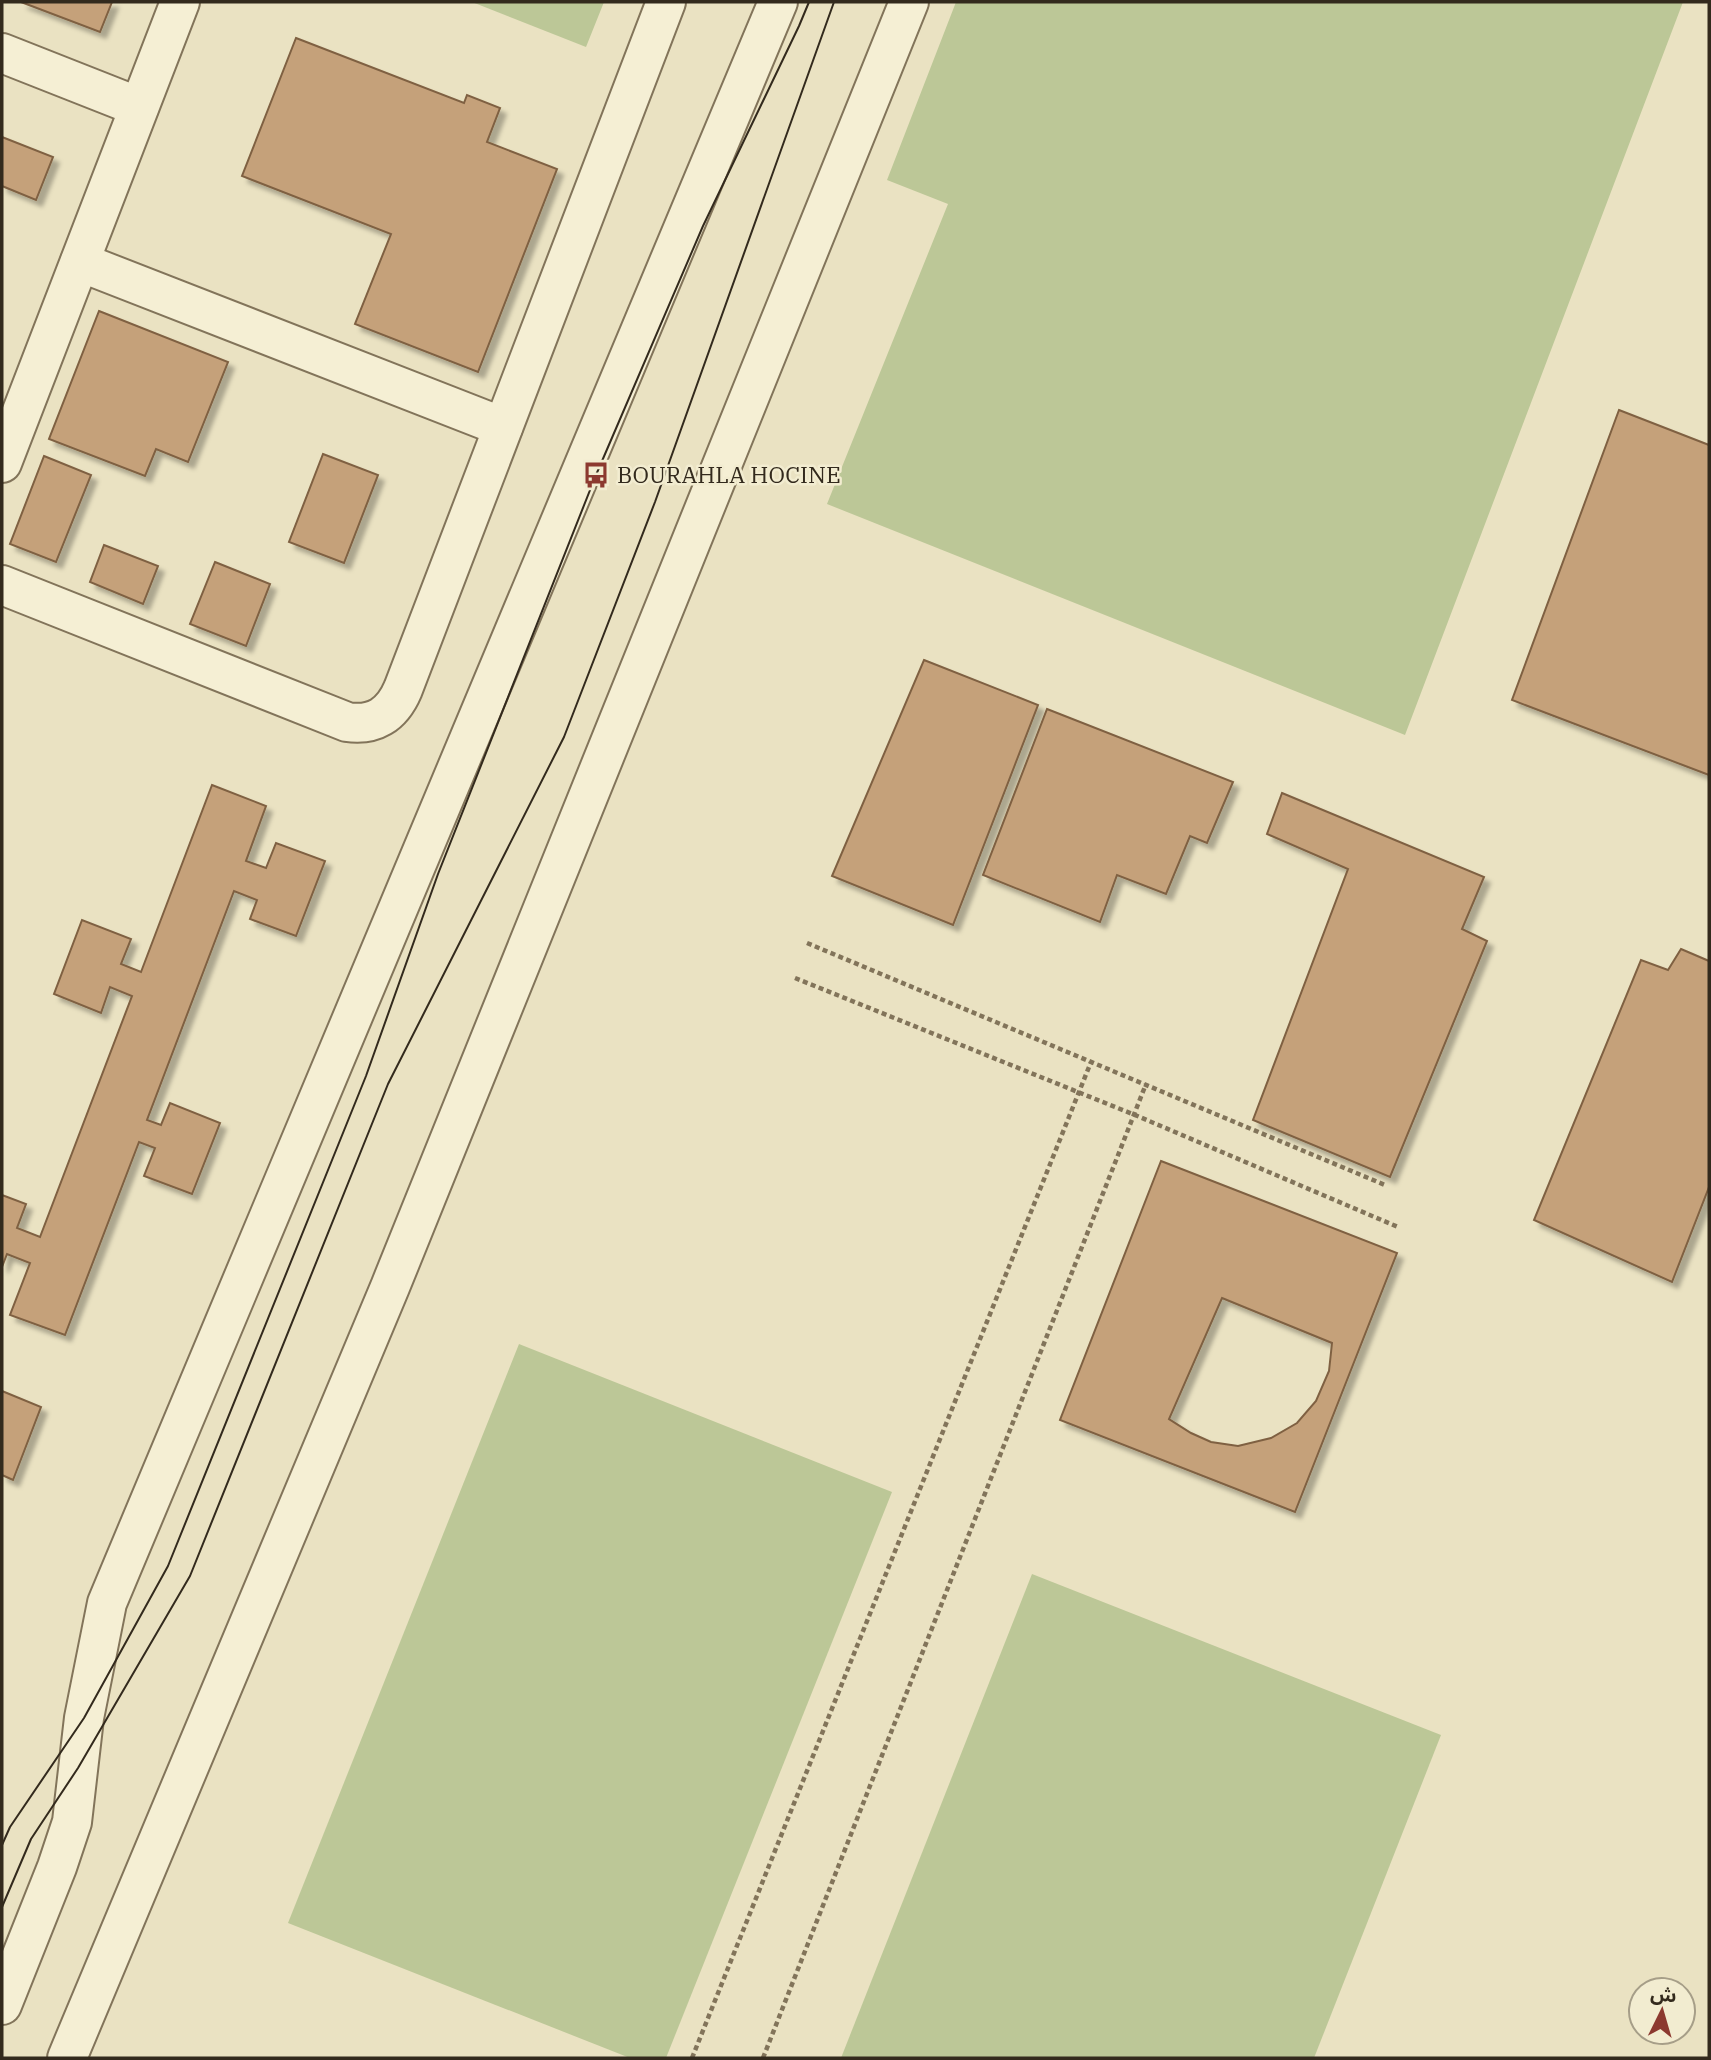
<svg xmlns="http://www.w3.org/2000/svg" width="1711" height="2060" viewBox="0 0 1711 2060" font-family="'IBM Plex Serif','Noto Sans Arabic',serif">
<defs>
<filter id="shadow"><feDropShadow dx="6" dy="6" stdDeviation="2" flood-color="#0004"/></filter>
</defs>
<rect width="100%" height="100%" fill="#eae2c2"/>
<!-- green -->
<g fill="#bcc797">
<polygon points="472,2 604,2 586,47"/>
<polygon points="956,2 1683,2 1405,735 827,504 948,204 887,180"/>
<polygon points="519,1344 892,1492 666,2058 630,2058 288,1923"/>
<polygon points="1032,1574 1441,1735 1314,2058 841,2058"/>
</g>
<!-- building -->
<g fill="#c5a17a" stroke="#7f6142" stroke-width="2" fill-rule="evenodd" filter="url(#shadow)">
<polygon points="21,2 112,2 100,32"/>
<polygon points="296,38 464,103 467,95 500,108 487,142 557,169 478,372 355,324 391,234 242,176"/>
<polygon points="2,137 53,157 36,200 2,186"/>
<polygon points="99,311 228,362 188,462 156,449 145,476 49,439"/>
<polygon points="1619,410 1709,445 1709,775 1512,700"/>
<polygon points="323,454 378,475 344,563 289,542"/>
<polygon points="44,456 91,475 56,562 10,544"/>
<polygon points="104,545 158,566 143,604 90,582"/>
<polygon points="215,562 270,584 246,646 190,624"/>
<polygon points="924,660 1038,705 953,925 832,876"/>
<polygon points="1047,709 1233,782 1207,843 1190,836 1166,894 1117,875 1100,922 983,875"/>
<polygon points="212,785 266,806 246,861 266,868 276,843 325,861 296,936 250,919 257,900 234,891 147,1120 161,1125 170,1103 220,1123 192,1194 144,1176 155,1148 139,1142 65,1335 10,1315 30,1263 7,1254 2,1267 2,1195 26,1204 17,1228 40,1237 132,996 110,987 101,1013 54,994 82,920 131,939 121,964 141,972"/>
<polygon points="1282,793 1484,877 1462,929 1487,941 1390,1177 1253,1120 1348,869 1267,834"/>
<polygon points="1681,949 1709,961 1709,1187 1672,1282 1534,1220 1641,960 1668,970"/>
<path d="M 1161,1161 L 1397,1253 L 1295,1512 L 1060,1420 ZM 1222,1298 L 1332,1343 L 1329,1371 L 1316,1401 L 1297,1423 L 1271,1438 L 1238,1446 L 1211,1442 L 1191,1433 L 1169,1419 Z"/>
<polygon points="2,1391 41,1407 13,1480 2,1475"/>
</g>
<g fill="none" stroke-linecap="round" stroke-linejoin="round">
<!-- minor casing -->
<g stroke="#82745a" stroke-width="42">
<g id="minor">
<polyline points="2,53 139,107"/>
<polyline points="80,262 503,427"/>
<polyline points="2,463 180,2"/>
<path d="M 2,585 L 347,722 C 374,726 392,715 403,689 L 666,2"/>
<polyline points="2,2005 57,1867 72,1822 84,1718 107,1603 778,2"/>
<polyline points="67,2058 390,1287 909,2"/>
</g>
</g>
<!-- path -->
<g stroke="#82745a" stroke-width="4.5" stroke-dasharray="5 3.5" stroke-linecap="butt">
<polyline points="807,943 1385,1185"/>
<polyline points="795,978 1135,1115 1398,1227"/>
<polyline points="692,2058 1091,1062"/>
<polyline points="763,2058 1146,1084"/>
</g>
<!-- minor -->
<use href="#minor" stroke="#f5efd4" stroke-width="38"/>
<!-- tram -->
<g stroke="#332a1d" stroke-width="2">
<polyline points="2,1845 10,1827 84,1718 168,1566 366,1076 438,874 596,475 703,226 799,26 809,2"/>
<polyline points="2,1907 31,1839 78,1768 190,1576 388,1084 564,737 655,502 834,2"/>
</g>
</g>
<!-- icons -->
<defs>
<g id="bus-bare" transform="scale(2.1)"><path d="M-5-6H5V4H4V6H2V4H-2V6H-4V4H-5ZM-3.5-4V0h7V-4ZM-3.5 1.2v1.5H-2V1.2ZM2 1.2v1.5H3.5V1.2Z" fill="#8c392f" stroke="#f2ecd0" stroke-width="2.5" paint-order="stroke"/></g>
</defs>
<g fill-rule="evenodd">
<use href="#bus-bare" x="596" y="475"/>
</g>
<g text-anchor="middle" stroke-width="5" stroke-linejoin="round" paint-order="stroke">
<!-- poi labels -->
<g font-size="23" fill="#332a1d" stroke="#f2ecd0" text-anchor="start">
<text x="617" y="483">BOURAHLA HOCINE</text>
</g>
</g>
<!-- border -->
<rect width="1711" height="2060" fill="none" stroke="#332a1d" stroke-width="7"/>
<!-- north arrow -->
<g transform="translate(1662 2011) rotate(5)"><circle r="33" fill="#f2ecd0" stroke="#a69e88" stroke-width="2"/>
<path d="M0-5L12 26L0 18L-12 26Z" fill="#8c392f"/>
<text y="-10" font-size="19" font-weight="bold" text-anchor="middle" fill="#332a1d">ش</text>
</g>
</svg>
